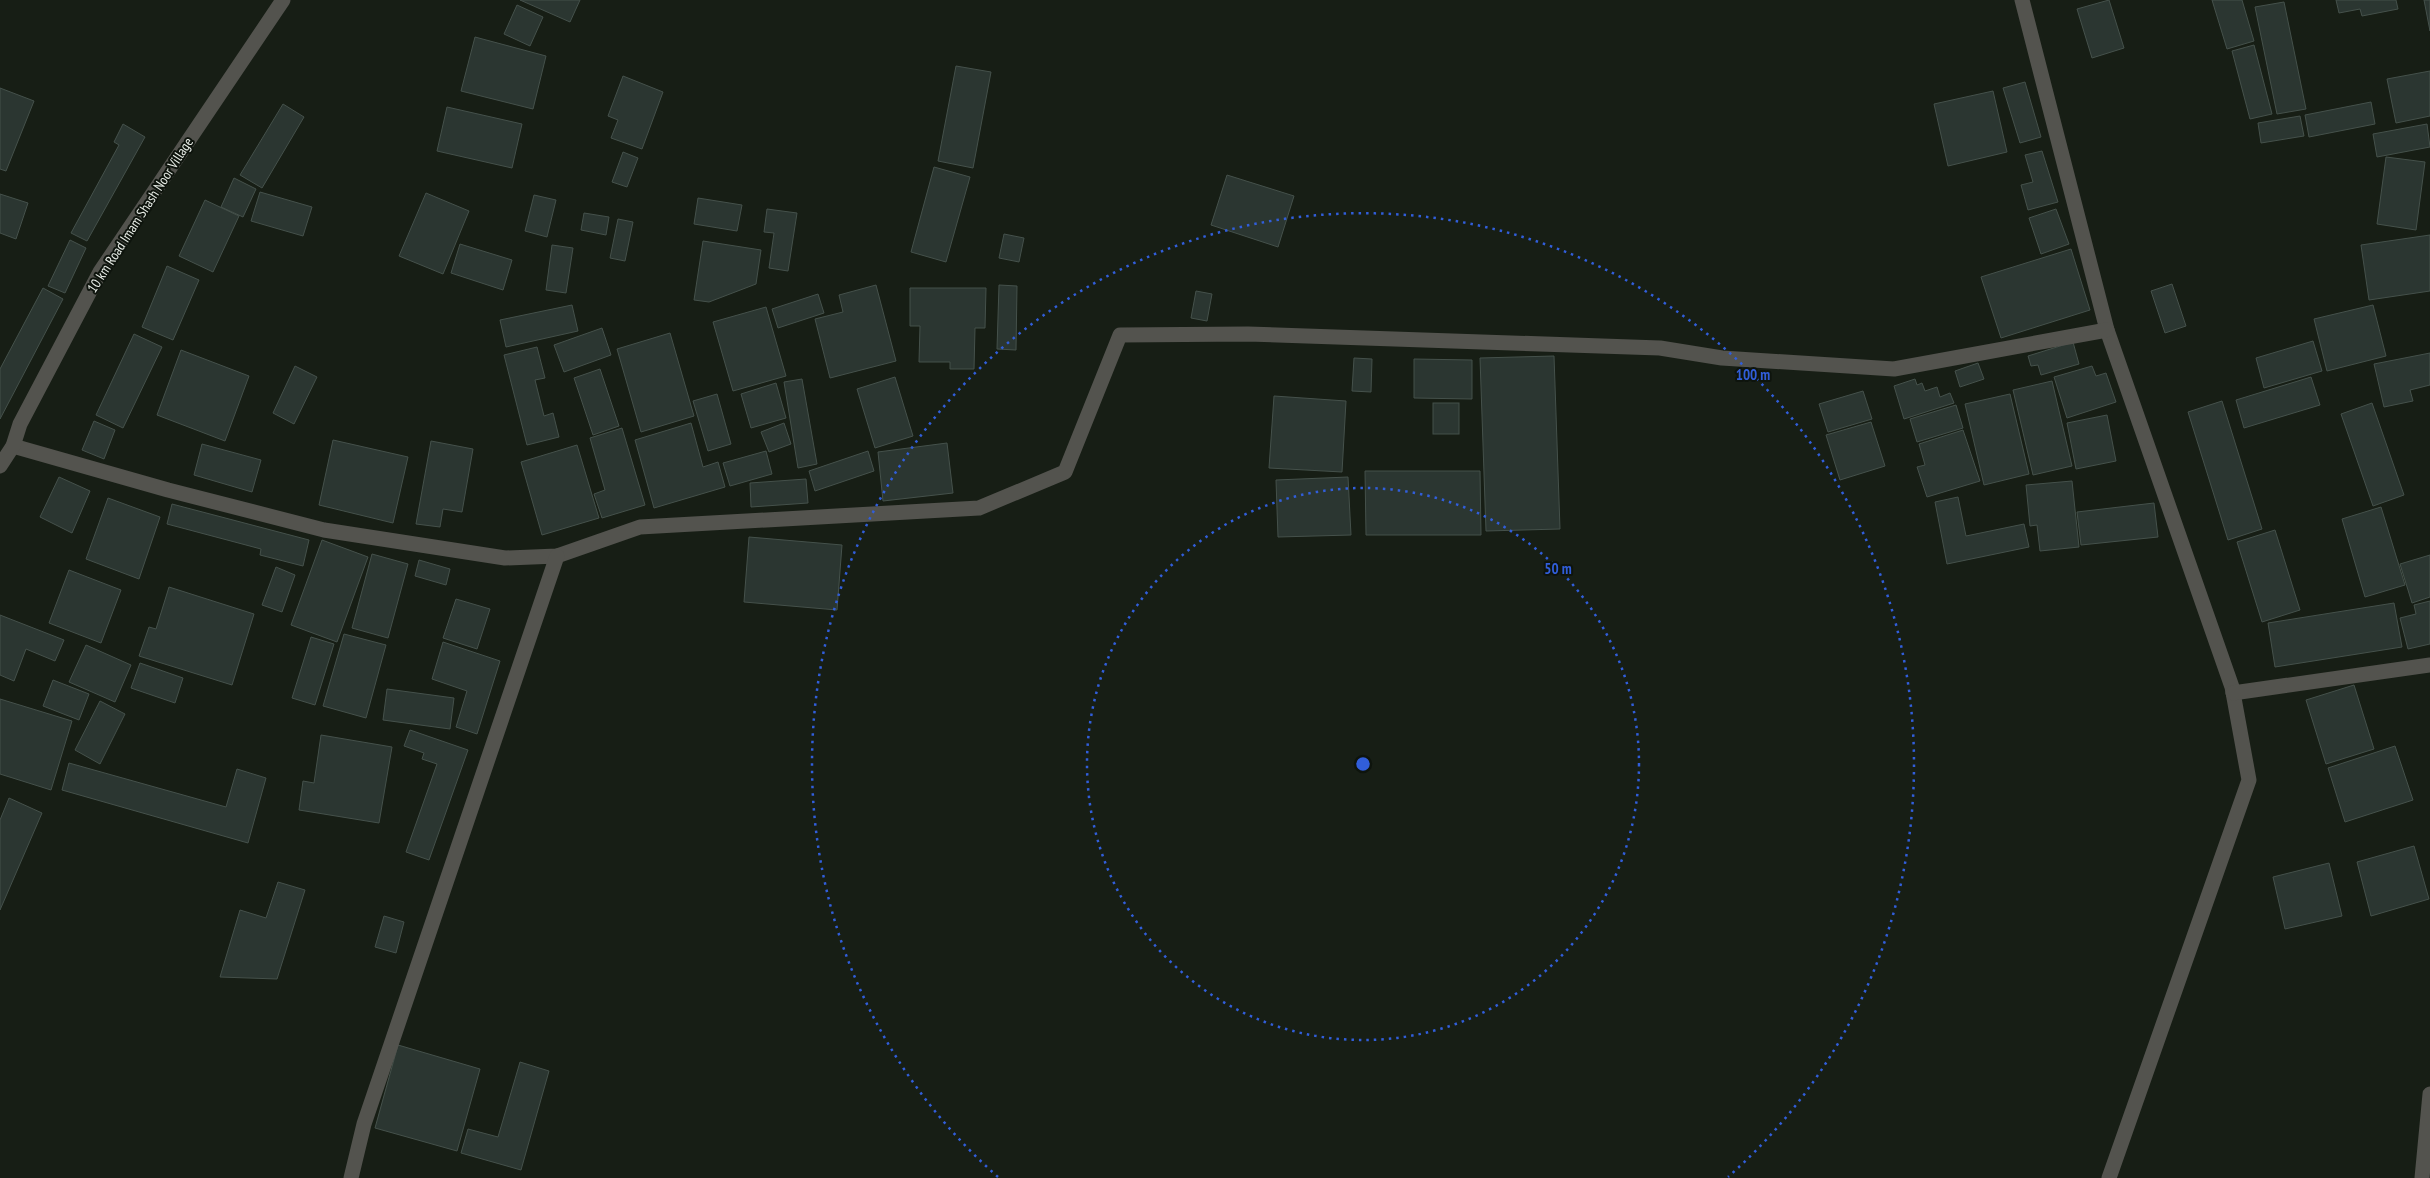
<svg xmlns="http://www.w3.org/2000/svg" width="2430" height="1178" viewBox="0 0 2430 1178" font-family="'PT Sans Narrow',sans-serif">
<rect width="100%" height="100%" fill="#171e15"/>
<!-- building -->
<g fill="#2b3631" stroke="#45514b">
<polygon points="520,0 580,0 570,22"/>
<polygon points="2109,0 2124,48 2092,58 2077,9"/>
<polygon points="2212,0 2242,0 2254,41 2227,49"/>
<polygon points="2336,0 2396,0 2398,9 2362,16 2360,9 2339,13"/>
<polygon points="2424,0 2430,0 2430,31"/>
<polygon points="2284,2 2306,109 2277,114 2255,7"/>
<polygon points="517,5 543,17 530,46 504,34"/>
<polygon points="475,37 546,56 533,109 461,91"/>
<polygon points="2254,45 2272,114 2250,119 2232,51"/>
<polygon points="956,66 991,72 973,168 938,161"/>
<polygon points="2430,71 2430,116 2396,123 2387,79"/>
<polygon points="623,76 663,92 642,149 611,138 618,120 608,116"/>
<polygon points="2025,82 2041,137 2020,143 2003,88"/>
<polygon points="0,88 34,101 6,171 0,169"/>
<polygon points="1993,91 2007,152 1948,166 1934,104"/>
<polygon points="2371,102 2375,124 2309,137 2305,115"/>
<polygon points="283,104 304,117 262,188 240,175"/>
<polygon points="447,107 522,124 512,168 437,151"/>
<polygon points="2300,116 2304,136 2261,143 2258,123"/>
<polygon points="123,124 145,137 87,241 71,233 119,145 114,142"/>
<polygon points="2427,124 2430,147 2377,157 2373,134"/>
<polygon points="2042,151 2058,202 2028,210 2021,185 2033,182 2025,155"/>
<polygon points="623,152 638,158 627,187 612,182"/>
<polygon points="2386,157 2425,162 2416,230 2377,224"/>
<polygon points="934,167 970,177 946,262 911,252"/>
<polygon points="1227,175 1294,196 1278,247 1211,225"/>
<polygon points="234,178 256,189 243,217 221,207"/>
<polygon points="260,192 312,207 303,236 251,221"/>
<polygon points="426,193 469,211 443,274 399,256"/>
<polygon points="0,194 28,203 16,239 0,233"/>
<polygon points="534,195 556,200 547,237 525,231"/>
<polygon points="698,198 742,205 737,231 694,224"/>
<polygon points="205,200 239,216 213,272 179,256"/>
<polygon points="767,209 797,213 788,271 769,268 774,233 764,232"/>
<polygon points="2056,209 2069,244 2041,254 2029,218"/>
<polygon points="584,213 609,217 606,235 581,230"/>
<polygon points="618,219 633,222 625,261 610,258"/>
<polygon points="1004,234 1024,238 1019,262 999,258"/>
<polygon points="2430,235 2430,291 2369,300 2361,245"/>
<polygon points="70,240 86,248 65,293 48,286"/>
<polygon points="703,241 761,250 756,284 709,302 694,300"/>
<polygon points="460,244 512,260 503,290 451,273"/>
<polygon points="552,245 573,248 566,293 546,290"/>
<polygon points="2071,249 2090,310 2001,338 1981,277"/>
<polygon points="167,266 199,280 173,340 142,327"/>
<polygon points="2172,284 2186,326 2165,333 2151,291"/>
<polygon points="876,285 896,361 830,378 815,319 843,312 839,295"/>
<polygon points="999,285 1017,286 1016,350 997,349"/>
<polygon points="43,288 63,299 0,419 0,369"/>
<polygon points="910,288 986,288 985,328 975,328 974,369 950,369 950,362 919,362 920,326 910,326"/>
<polygon points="1196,291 1212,294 1207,321 1191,318"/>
<polygon points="818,294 824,313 778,328 772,309"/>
<polygon points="572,305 578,331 506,347 500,320"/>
<polygon points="2373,305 2386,356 2327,371 2314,319"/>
<polygon points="766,307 786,376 733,391 713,322"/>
<polygon points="602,328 611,355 564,372 554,345"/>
<polygon points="670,333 694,416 641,432 617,349"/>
<polygon points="134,334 162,347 123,428 96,415"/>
<polygon points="2313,341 2322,371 2264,388 2256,358"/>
<polygon points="2073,342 2079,364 2041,375 2038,365 2031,366 2028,356"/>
<polygon points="537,347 545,378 535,380 544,416 553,413 559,437 527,445 504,355"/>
<polygon points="181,350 249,376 225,441 157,415"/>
<polygon points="2430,353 2430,385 2410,390 2413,401 2384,407 2374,364"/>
<polygon points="1554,356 1560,529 1486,531 1480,358"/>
<polygon points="1354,358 1372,359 1371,392 1352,391"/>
<polygon points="1414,359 1472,360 1472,399 1414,398"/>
<polygon points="1978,363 1984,379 1960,387 1955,371"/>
<polygon points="295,366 317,377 294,424 273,413"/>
<polygon points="2092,366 2096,376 2106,373 2116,402 2067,418 2054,377"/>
<polygon points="600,369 619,426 593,435 574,378"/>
<polygon points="895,377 913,436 875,448 857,389"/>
<polygon points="2311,377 2320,405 2244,428 2236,400"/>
<polygon points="802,379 817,464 798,468 784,382"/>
<polygon points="1915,379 1917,385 1922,383 1925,391 1937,387 1940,397 1950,393 1954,403 1904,419 1894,386"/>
<polygon points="2052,381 2072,466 2033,475 2013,390"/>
<polygon points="776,383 786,418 751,428 741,394"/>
<polygon points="1863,391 1872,419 1828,432 1819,404"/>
<polygon points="717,394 731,444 708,451 693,401"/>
<polygon points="2010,394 2029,474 1984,485 1965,404"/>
<polygon points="1274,396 1346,401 1342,472 1269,468"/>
<polygon points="2222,401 2262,529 2228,540 2188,412"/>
<rect x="1433" y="403" width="26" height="31"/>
<polygon points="2372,403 2404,495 2373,506 2341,414"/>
<polygon points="1956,405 1963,428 1917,442 1910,419"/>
<polygon points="2107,415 2116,461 2076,469 2067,423"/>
<polygon points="94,421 115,430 104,459 82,450"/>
<polygon points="1871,422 1885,466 1840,480 1826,435"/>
<polygon points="691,423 703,467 718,462 725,487 654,508 635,440"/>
<polygon points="784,423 791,444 769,452 761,432"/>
<polygon points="622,428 645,505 602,518 594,494 605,490 590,438"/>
<polygon points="1963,430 1980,481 1927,497 1917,467 1925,465 1919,444"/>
<polygon points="333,440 408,457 393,523 319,505"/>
<polygon points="431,441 473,449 462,512 443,509 440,527 416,524"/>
<polygon points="947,443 953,493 883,501 878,452"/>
<polygon points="202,444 261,460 252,492 194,475"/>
<polygon points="577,445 599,518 542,535 521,462"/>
<polygon points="766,451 772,474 730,486 723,463"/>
<polygon points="868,451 874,471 815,491 809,471"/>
<polygon points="1365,471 1480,471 1481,535 1366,535"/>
<polygon points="59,477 90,491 72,533 40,517"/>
<polygon points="1348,477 1351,535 1278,537 1276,480"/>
<polygon points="806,479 808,503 751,507 750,483"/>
<polygon points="2072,481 2079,547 2040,551 2037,525 2030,526 2026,485"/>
<polygon points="1958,497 1966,536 2024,524 2029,547 1947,564 1935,502"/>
<polygon points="108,498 160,517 139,579 86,559"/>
<polygon points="2154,503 2158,537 2081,545 2077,512"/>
<polygon points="172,504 309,540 303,566 260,555 261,549 167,524"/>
<polygon points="2381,507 2405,585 2365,597 2342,519"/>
<polygon points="2275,530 2300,610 2262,622 2237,542"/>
<polygon points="749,537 842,545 837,610 744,602"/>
<polygon points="322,540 368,557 337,642 291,625"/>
<polygon points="372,554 408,564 388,638 352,628"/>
<polygon points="2430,555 2430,597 2412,603 2400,564"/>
<polygon points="419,560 450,569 446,585 415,576"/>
<polygon points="276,567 295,575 282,612 262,605"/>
<polygon points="69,570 121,590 101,643 49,623"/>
<polygon points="169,587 254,614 232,685 139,656 149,627 156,629"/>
<polygon points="456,599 490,609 477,649 443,638"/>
<polygon points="2430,601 2430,644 2408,649 2400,618 2416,614 2414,605"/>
<polygon points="2394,603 2402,647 2275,667 2268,623"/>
<polygon points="0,615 64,640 55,661 26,649 14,681 0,675"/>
<polygon points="344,634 386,645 366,718 323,706"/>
<polygon points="311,637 334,644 315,705 292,698"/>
<polygon points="443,642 500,661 477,734 456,727 467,691 432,679"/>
<polygon points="86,645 131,665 115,702 69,682"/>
<polygon points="140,663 183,678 175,703 131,688"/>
<polygon points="53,680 89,694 79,720 43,706"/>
<polygon points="2354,685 2374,749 2326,764 2306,700"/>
<polygon points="387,689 454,698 450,729 383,720"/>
<polygon points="0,699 72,721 51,790 0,774"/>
<polygon points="100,701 125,714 100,764 75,750"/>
<polygon points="410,730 468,750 429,860 406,852 437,764 422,759 424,753 404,746"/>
<polygon points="321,735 392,747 379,823 299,810 303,781 314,783"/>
<polygon points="2395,746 2413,800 2345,822 2328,768"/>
<polygon points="69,763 226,807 237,769 266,778 248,843 62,790"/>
<polygon points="9,798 42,813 0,910 0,820"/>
<polygon points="2414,846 2429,899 2371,916 2357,862"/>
<polygon points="2329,863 2342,916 2285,929 2273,877"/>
<polygon points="278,882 305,890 277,979 220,977 240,910 266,918"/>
<polygon points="384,916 404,922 396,953 375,947"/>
<polygon points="398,1045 480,1069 457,1151 375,1128"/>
<polygon points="520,1062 549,1071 521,1170 461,1153 468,1129 498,1137"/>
</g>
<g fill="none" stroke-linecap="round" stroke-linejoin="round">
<!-- minor -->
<g stroke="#53534e" stroke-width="15">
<polyline points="2022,0 2107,330 2232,687 2249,780 2109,1178"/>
<polyline points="13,446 168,490 324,530 505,558 557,556 640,527 979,508 1065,472 1120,335 1248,334 1660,348 1722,358 1894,369 2107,330"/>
<polyline points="2233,693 2430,665"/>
<polyline points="351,1178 364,1124 557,556"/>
<polyline points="2422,1178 2430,1094"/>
</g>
<!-- tertiary -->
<polyline stroke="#53534e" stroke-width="15" points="0,466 13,446 20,424 100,272 283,0"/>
</g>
<!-- distance rings -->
<g fill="none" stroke="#315eda" stroke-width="2.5" stroke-dasharray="2.5 5">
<circle cx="1363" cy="764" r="276"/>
<path d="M998 1177A551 551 0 1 1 1728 1177"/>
</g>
<g text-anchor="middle" stroke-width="4" stroke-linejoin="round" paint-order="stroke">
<!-- street labels -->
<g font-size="14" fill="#e9eee8" stroke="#0e140d">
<text transform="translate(140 215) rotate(-57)" y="5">10 km Road Imam Shash Noor Village</text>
</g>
</g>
<circle cx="1363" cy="764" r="8" fill="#315eda" stroke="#0e140d" stroke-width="2.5"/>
<g font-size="15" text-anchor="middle" font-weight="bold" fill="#315eda" stroke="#0e140d" stroke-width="4" stroke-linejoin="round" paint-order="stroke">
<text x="1753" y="380">100 m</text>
<text x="1558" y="574">50 m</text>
</g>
</svg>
